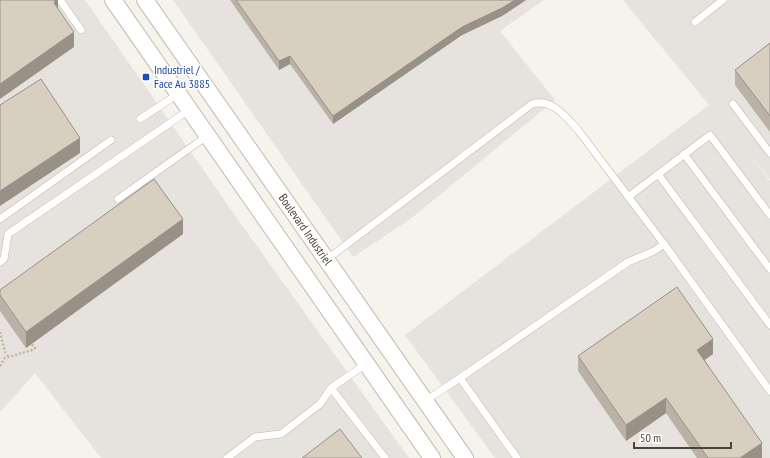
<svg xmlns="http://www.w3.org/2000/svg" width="770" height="458" viewBox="0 0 770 458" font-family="'PT Sans Narrow',sans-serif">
<rect width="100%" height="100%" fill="#f6f3ec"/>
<!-- industrial -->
<g fill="#e6e2dd">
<polygon points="0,0 85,0 241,224 409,458 101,458 35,373 0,412"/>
<polygon points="173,0 544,0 500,31 555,100 413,217 353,257"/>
<polygon points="623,0 770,0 770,179 748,153 770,181 770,458 495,458 405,335 709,105"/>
</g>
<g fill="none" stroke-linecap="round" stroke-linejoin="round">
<!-- service casing -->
<g stroke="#c2bbae" stroke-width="8">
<g id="service">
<polyline points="60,0 81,30"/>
<polyline points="695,22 723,0"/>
<polyline points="733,104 770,153"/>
<polyline points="140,119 178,94"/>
<polyline points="684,154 770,269"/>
<polyline points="658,174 770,325"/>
<polyline points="628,197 710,135 770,215"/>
<polyline points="118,199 207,136"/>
<polyline points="0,219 111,140"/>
<polyline points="664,244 770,391"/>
<path d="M 326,260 L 532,104 C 552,98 566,117 578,130 L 664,244 L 654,251 L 628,262 L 460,378"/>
<polyline points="0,262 4,259 8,234 189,110"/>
<polyline points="331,388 385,458"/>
<polyline points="425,401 460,378 517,458"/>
<polyline points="227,458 255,437 281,434 320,404 331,388 366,364"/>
</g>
</g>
<!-- tertiary casing -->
<g stroke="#c2bbae" stroke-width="18">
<g id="tertiary">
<polyline points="113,0 432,458"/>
<path id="s1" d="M 145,0 L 465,458"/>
</g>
</g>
<!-- path -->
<g stroke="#c4b79f" stroke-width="2.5" stroke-dasharray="2 2" stroke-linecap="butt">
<polyline points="0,332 5,352 8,356"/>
<polyline points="0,366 5,358 32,350 35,348 31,343"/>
</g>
<!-- service -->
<use href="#service" stroke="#fff" stroke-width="7"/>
<!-- tertiary -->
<use href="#tertiary" stroke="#fff" stroke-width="16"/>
</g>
<!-- wall -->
<g fill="#bab2a6">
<polygon points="230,0 526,0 502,16 462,35 333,124 290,64 279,70"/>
<polygon points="770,43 770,132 735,85 735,70"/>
<polygon points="183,234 26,348 0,311 0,290"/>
<polygon points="713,354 705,360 762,458 697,458 666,413 626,441 578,371 578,356"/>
</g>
<!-- shaded-wall -->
<g fill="#979187">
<polygon points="55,0 58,0 58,11 54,3"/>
<polygon points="515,0 526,0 502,16 462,35 333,124 333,116 462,27"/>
<polygon points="74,32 74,47 0,99 0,84"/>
<polygon points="290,56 290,64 279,70 279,61"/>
<polygon points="80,138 80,153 0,206 0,191"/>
<polygon points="183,219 183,234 26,348 26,332"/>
<polygon points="713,339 713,354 697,365 697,350"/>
<polygon points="666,398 666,413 626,441 626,425"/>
<polygon points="762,443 762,458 740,458"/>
</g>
<!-- building -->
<g fill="#d8cfc1" stroke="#979187">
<polygon points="0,0 55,0 54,3 74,32 0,84"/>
<polygon points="236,0 515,0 502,8 462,27 333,116 290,56 279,61"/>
<polygon points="770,43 770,116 735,70"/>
<polygon points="41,79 80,138 0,191 0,105"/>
<polygon points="154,179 183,219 26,332 0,295 0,290"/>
<polygon points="677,287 713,339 697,350 762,443 740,458 708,458 666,398 626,425 578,356"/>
<polygon points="340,429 362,458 302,458"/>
</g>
<!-- markers -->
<rect fill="#1a4fb4" stroke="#fff" stroke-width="1.5" x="142" y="73" width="8" height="8" rx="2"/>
<g text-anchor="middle" stroke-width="3" stroke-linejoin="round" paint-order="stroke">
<!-- transit labels -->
<g font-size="12" fill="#164399" stroke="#fff" text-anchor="start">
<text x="154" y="74">Industriel /<tspan x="154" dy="14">Face Au 3885</tspan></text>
</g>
<!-- street labels -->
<g font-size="12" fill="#4b4439" stroke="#fff">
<text dy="4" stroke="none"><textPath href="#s1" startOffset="280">Boulevard Industriel</textPath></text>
</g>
</g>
<!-- scale -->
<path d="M634 442v6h97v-6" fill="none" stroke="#4b4439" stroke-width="2"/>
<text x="640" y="442" font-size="12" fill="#4b4439" stroke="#ffffff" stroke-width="3" paint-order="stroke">50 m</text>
</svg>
